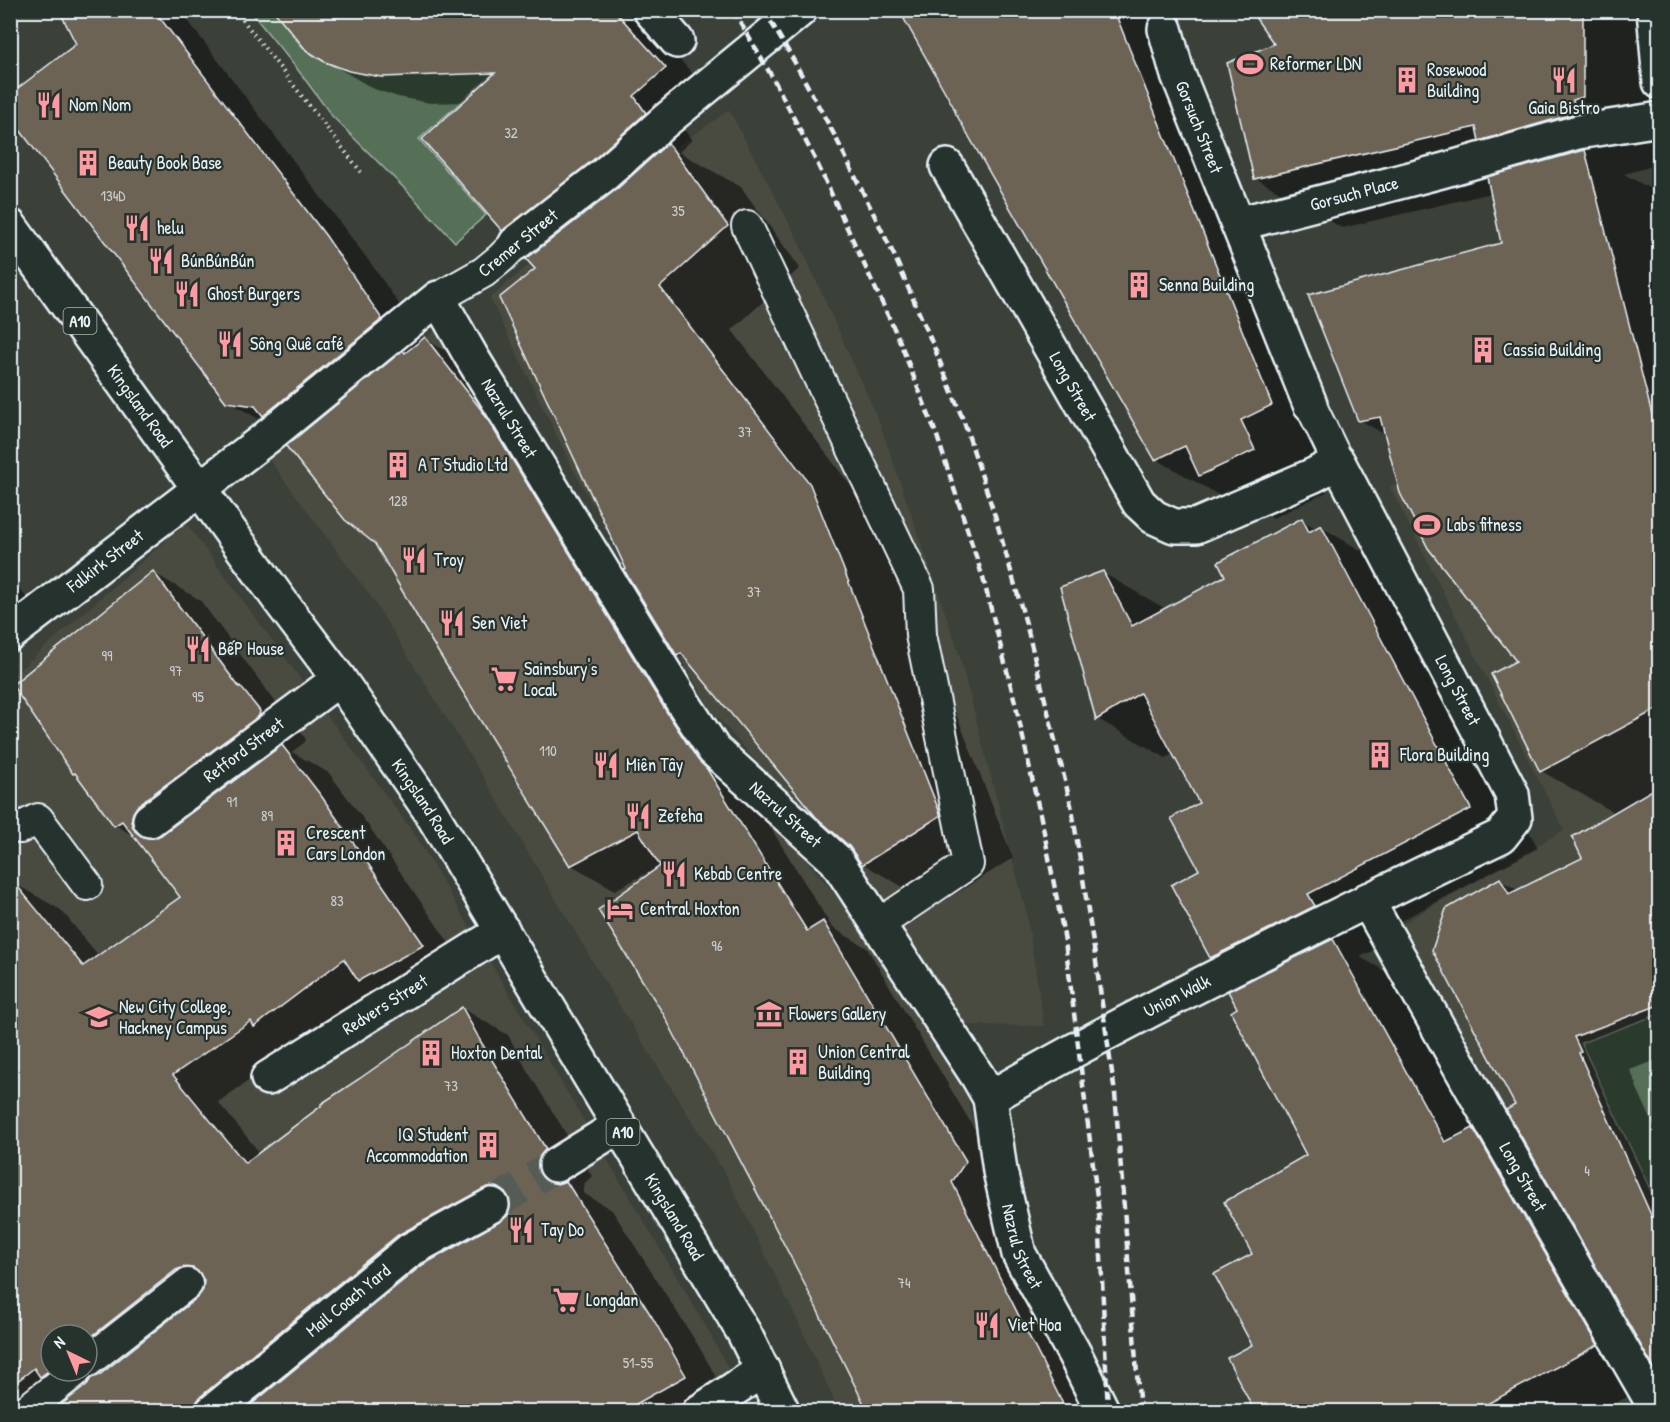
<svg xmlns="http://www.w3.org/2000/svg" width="1670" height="1422" viewBox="0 0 1670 1422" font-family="'Patrick Hand',sans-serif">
<rect width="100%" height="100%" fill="#3b4139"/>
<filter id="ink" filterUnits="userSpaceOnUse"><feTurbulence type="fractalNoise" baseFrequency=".0167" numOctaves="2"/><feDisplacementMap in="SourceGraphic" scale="12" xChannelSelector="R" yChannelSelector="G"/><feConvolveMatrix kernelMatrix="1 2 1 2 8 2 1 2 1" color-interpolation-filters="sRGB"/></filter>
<g filter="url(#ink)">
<!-- built -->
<g fill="#4a4b41" fill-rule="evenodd">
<polygon points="729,110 797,238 880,424 957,647 1026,911 1044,1026 965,1025 866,886 711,710 574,471 490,298 634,176"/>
<polygon points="437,329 721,755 857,922 964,1082 1000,1240 1088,1411 839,1411 804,1334 726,1175 603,979 487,783 372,598 268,458"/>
<polygon points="1658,385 1660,390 1659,1014 1581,1044 1659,1208 1659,1390 1400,925 1564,830 1390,487 1591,416"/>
<path d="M 186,523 L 415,835 L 708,1330 L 750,1411 L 11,1411 L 10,678 ZM 51,1335 L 87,1335 L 87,1371 L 51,1371 Z"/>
</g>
<!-- green -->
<g fill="#546f56" stroke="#9eb0a7" stroke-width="1.5">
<path d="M 250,11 L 276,11 C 285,24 295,41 307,51 C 364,94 442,72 506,62 L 419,139 L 486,215 L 455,242 L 413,197 L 332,116 L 298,70 Z"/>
<polygon points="1659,1014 1659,1208 1581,1043"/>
</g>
<!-- shadow -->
<g fill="#0007" fill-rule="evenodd">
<polygon points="64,10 180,10 372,265 424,340 425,339 469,364 751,796 832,927 867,948 1009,1187 1098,1412 870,1412 656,871 655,869 615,890 571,865 376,543 300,436 291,431 275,428 227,401"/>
<polygon points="559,10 635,10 712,95 680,124 692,140 679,152 741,187 800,268 732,330 883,528 1013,858 936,906 863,864 850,845 690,662 678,655 628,569 537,269 539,251 503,230 465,102 430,103 398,97 374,89 326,61"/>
<polygon points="901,10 1169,10 1344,447 1313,462 1327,492 1273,518 1238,497 1229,501 1156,459"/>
<polygon points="1252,10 1660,10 1660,164 1624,174 1660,194 1660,1059 1630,1070 1637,1085 1636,1086 1660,1139 1660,1358 1645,1349 1517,1106 1500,880 1520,891 1584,858 1615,813 1541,771 1519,662 1387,436 1360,420 1503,244 1492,193 1342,228 1255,178 1276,45"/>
<polygon points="1302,520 1317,529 1321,527 1389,567 1538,848 1376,934 1382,946 1360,957 1394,976 1658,1380 1614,1404 1619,1412 1257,1412 1254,1346 1254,1254 1308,1156 1252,981 1211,957 1173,886 1201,871 1201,804 1174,753 1166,758 1098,719 1103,573 1166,609 1227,577"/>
<path d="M 154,573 L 200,600 L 283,712 L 287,715 L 306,739 L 305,742 L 292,752 L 329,773 L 368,825 L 469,972 L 405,1007 L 295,1049 L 218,1102 L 260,1153 L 462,1008 L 508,1035 L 527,1070 L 592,1176 L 585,1183 L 583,1193 L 612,1210 L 698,1345 L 731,1403 L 729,1404 L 734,1412 L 70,1412 L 66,1406 L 59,1412 L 10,1412 L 10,886 L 14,883 L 61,910 L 99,956 L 182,897 L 137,838 L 115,825 L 80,777 L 74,773 ZM 51,1335 L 87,1335 L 87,1371 L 51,1371 Z"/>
<polygon points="10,578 31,603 10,620"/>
</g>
<!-- building -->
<g fill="#6c6355" stroke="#e8f1f8" stroke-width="1.5">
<polygon points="59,10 154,10 326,236 382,319 263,416 255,406 226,402 10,117 10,94 76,44"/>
<polygon points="273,10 614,10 666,68 634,96 646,113 593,160 502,231 422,139 495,73 381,77 349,71 325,62 306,50"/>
<polygon points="899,10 1114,10 1272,405 1241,420 1255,450 1199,476 1185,446 1155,460 956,114 953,106"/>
<polygon points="1250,10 1583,10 1583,97 1573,100 1576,113 1479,141 1476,127 1254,179 1227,63 1274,44"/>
<polygon points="668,143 728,226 660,287 810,484 940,813 940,816 862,865 849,846 816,817 681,653 677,656 624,570 626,569 499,298 535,269 526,259 617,189"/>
<polygon points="1585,150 1659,442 1659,708 1540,772 1491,674 1516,661 1428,548 1400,493 1380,417 1358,421 1308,295 1501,243 1487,177"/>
<polygon points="425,337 483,412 666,711 698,760 707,769 807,931 823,921 966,1161 952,1182 1067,1412 868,1412 799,1273 664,1015 598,910 660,866 638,830 570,866 429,637 375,544 345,520 286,446 403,350 405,353"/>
<polygon points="1302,518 1309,532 1321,525 1471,809 1308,894 1315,906 1210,958 1171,885 1199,870 1171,818 1199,803 1140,693 1096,720 1060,587 1103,571 1132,626 1225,576 1218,562"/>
<polygon points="153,571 239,687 240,686 260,711 259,716 138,805 133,813 131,822 135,831 143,837 153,838 161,835 282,745 322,797 424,945 358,981 344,959 254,1027 251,1021 173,1075 245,1163 321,1106 321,1104 359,1079 462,1007 481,1042 546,1149 539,1157 537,1165 540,1174 548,1182 557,1184 566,1181 652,1317 686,1376 622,1412 242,1412 421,1266 501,1221 508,1215 511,1206 509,1197 502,1189 492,1186 483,1189 398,1235 200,1397 195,1405 194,1412 68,1412 62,1404 87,1385 91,1378 98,1376 198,1297 203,1290 204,1281 200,1273 193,1268 184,1267 176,1270 87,1340 87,1335 51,1335 51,1369 40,1377 34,1368 10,1387 10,877 83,966 180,897 122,821 114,826 75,773 73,774 12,685"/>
<polygon points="1659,786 1659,1005 1574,1037 1581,1052 1579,1053 1659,1233 1659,1377 1506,1110 1515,1105 1432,950 1446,909 1500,878 1509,894 1582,858 1572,837"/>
<polygon points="1333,939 1445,1142 1473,1128 1598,1345 1472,1412 1255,1412 1227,1358 1252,1345 1214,1274 1252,1254 1224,1202 1306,1155 1231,1012 1237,1008 1228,991"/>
</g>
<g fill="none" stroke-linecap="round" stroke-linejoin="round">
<!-- street-tunnel -->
<polyline stroke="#555b56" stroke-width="33" stroke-dasharray="33 16" stroke-linecap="butt" points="492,1205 556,1165"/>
<!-- lane casing -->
<g stroke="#e8f1f8" stroke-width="34">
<g id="lane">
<polyline points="747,226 919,589 921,635 968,864 879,924"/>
<polyline points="438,298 484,272 501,258 516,243"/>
<polyline points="1310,404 1338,462"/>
<polyline points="20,828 38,819 87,885"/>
<polyline points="87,1362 187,1284"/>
<polyline points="24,1412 76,1371"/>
</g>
</g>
<!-- street casing -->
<g stroke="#e8f1f8" stroke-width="38">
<g id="street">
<polyline points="650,10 677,41"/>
<path id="s1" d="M 1165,29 L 1177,72 L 1310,404"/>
<path id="s2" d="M 947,166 L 1139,503 L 1154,517 L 1174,526 L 1196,526 L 1314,475 L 1338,462 L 1512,794 L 1515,818 L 1501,836 C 1413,878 1326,921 1239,965 C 1155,1007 1071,1050 990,1098"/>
<path id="s3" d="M 1238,224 L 1441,171 L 1578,132 L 1660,119"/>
<polyline points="516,243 605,174 665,121 800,10"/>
<path id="s4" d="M 10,634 L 266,438 L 438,298 L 471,356 L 682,701 L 714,750 L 836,860 L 978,1077 L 990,1098 L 1000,1171 L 1019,1254 L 1075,1355 L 1103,1412"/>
<path id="s5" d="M 150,820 L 339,679"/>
<path id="s6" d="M 1367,900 L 1486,1113 L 1658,1412"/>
<path id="s7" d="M 268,1078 L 503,931"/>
<polyline points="556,1165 619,1126"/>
<path id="s8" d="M 212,1412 L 410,1250 L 492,1205"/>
<polyline points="699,1412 763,1370"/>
</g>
</g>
<!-- primary casing -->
<g stroke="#e8f1f8" stroke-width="38">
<polyline id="primary" points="1654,10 1660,82"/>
</g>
<!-- highway casing -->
<g stroke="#e8f1f8" stroke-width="38">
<g id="highway">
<path id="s9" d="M 10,226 L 281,602 L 339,679 L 429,809 L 744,1333 L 783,1412"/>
</g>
</g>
<!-- path -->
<polyline stroke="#e8f1f8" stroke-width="4" stroke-dasharray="1.5 4.5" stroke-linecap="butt" points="235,10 361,172"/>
<!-- lane -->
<use href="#lane" stroke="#26332d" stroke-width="30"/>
<!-- street -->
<use href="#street" stroke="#26332d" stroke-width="33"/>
<!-- primary -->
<use href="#primary" stroke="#26332d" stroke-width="33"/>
<!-- highway -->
<use href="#highway" stroke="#26332d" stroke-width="33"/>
<!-- rail -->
<g stroke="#e8f1f8" stroke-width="4.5" stroke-dasharray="9 4.5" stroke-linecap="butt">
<polyline points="733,10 774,80 817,163 898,337 937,436 983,578 1015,702 1044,832 1065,941 1099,1213 1108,1412"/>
<polyline points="764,10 794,61 836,138 894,255 934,347 964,422 995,516 1027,627 1072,809 1095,955 1115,1093 1140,1412"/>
</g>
</g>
</g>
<!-- icons -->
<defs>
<g id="stadium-bare" transform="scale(2.07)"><path d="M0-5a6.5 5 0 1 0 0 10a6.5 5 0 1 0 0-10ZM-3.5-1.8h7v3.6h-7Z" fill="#ff9aa2" stroke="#26332d" stroke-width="2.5" paint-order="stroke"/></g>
<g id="building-bare" transform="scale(2.07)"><path d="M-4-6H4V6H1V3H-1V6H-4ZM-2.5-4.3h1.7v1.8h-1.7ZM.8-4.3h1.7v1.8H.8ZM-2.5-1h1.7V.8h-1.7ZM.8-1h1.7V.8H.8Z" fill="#ff9aa2" stroke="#26332d" stroke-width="2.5" paint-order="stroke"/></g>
<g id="restaurant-bare" transform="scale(2.07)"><path d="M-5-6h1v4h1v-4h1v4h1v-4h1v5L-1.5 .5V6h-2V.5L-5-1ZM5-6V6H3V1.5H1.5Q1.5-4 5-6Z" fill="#ff9aa2" stroke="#26332d" stroke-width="2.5" paint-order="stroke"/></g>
<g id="supermarket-bare" transform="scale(2.07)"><path d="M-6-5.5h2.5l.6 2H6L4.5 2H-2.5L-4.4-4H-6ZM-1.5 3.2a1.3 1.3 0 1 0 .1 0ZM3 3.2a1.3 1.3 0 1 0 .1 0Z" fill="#ff9aa2" stroke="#26332d" stroke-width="2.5" paint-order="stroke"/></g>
<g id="hotel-bare" transform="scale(2.07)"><path d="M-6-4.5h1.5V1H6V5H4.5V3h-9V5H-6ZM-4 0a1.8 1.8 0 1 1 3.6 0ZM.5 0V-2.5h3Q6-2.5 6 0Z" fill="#ff9aa2" stroke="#26332d" stroke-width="2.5" paint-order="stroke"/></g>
<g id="museum-bare" transform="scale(2.07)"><path d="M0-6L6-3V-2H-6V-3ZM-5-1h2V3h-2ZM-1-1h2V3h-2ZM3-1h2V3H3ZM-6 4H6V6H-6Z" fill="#ff9aa2" stroke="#26332d" stroke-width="2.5" paint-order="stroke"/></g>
<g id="university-bare" transform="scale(2.07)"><path d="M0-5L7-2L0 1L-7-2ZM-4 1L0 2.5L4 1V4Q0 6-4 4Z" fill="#ff9aa2" stroke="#26332d" stroke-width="2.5" paint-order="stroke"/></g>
</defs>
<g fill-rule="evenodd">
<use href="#stadium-bare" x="1250" y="64"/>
<use href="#building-bare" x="1407" y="80"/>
<use href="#restaurant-bare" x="1564" y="80"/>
<use href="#restaurant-bare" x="49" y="105"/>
<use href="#building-bare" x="88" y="163"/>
<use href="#restaurant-bare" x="137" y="228"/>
<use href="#restaurant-bare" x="161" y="261"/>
<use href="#building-bare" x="1139" y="285"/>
<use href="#restaurant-bare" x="187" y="294"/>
<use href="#restaurant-bare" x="230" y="344"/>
<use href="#building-bare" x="1483" y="350"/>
<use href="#building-bare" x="398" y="465"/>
<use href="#stadium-bare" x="1427" y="525"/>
<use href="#restaurant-bare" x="414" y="560"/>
<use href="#restaurant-bare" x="452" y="623"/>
<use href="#restaurant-bare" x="198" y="649"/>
<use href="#supermarket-bare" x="504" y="679"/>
<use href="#building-bare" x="1380" y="755"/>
<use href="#restaurant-bare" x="606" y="765"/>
<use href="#restaurant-bare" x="638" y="816"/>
<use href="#building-bare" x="286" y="843"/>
<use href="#restaurant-bare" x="674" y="874"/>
<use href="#hotel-bare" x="620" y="909"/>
<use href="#museum-bare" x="769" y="1014"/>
<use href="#university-bare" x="99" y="1017"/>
<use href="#building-bare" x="431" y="1053"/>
<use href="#building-bare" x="798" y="1062"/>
<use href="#building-bare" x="488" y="1145"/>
<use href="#restaurant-bare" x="521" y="1230"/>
<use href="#supermarket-bare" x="566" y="1300"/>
<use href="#restaurant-bare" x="987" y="1325"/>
</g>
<g text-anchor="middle" stroke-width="4.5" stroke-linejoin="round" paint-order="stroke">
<!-- number labels -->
<g font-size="15" fill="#c9cecf">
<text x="511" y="138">32</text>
<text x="113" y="201">134D</text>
<text x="678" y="216">35</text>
<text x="745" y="437">37</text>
<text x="398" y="506">128</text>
<text x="754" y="597">37</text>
<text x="107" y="661">99</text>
<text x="176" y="676">97</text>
<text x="198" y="702">95</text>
<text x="548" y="756">110</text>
<text x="232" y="807">91</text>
<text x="267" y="821">89</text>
<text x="337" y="906">83</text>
<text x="717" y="951">96</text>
<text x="451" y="1091">73</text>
<text x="1587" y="1176">4</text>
<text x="904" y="1288">74</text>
<text x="638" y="1368">51-55</text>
</g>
<!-- shield labels -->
<g fill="#26332d" stroke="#aeb8bb" stroke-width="1.5">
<rect x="63.5" y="308" width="33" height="26" rx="4.5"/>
<rect x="606.5" y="1119" width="33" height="26" rx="4.5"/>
</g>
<g font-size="16" font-weight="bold" fill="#e8f1f8">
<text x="80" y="327">A10</text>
<text x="623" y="1138">A10</text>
</g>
<!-- poi labels -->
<g font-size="18" fill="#e8f1f8" stroke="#26332d" text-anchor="start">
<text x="1270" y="70">Reformer LDN</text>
<text x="1427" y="76">Rosewood<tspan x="1427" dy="21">Building</tspan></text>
<text x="69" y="111">Nom Nom</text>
<text x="1564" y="114" text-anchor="middle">Gaia Bistro</text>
<text x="108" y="169">Beauty Book Base</text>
<text x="157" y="234">helu</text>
<text x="181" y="267">BúnBúnBún</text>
<text x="1159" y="291">Senna Building</text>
<text x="207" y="300">Ghost Burgers</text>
<text x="250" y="350">Sông Quê café</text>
<text x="1503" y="356">Cassia Building</text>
<text x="418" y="471">A T Studio Ltd</text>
<text x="1447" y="531">Labs fitness</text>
<text x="434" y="566">Troy</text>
<text x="472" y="629">Sen Viet</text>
<text x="218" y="655">BếP House</text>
<text x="524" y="675">Sainsbury's<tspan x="524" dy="21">Local</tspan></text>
<text x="1400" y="761">Flora Building</text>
<text x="626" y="771">Miên Tây</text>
<text x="658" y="822">Zefeha</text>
<text x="306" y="839">Crescent<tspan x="306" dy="21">Cars London</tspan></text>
<text x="694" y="880">Kebab Centre</text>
<text x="640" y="915">Central Hoxton</text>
<text x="119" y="1013">New City College,<tspan x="119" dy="21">Hackney Campus</tspan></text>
<text x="789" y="1020">Flowers Gallery</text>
<text x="818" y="1058">Union Central<tspan x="818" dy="21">Building</tspan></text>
<text x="451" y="1059">Hoxton Dental</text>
<text x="468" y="1141" text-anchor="end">IQ Student<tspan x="468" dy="21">Accommodation</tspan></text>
<text x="541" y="1236">Tay Do</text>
<text x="586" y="1306">Longdan</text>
<text x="1007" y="1331">Viet Hoa</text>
</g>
<!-- street labels -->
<g font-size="18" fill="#e8f1f8" stroke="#26332d">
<text dy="6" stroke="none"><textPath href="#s1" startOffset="104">Gorsuch Street</textPath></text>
<text dy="6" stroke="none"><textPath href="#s3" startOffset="120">Gorsuch Place</textPath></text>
<text transform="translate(518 243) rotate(-39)" y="6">Cremer Street</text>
<text dy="6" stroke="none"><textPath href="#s2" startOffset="254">Long Street</textPath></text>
<text dy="6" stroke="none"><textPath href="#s9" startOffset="222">Kingsland Road</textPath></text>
<text dy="6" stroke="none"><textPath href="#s4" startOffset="684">Nazrul Street</textPath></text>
<text dy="6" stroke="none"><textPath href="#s4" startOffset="120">Falkirk Street</textPath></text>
<text dy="6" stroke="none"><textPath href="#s2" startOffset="866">Long Street</textPath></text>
<text dy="6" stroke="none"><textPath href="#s5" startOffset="117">Retford Street</textPath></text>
<text dy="6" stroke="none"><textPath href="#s9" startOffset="708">Kingsland Road</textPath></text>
<text dy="6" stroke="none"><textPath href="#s4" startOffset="1170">Nazrul Street</textPath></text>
<text transform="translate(1177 996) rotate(-27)" y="6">Union Walk</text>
<text dy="6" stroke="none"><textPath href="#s7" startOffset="138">Redvers Street</textPath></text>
<text dy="6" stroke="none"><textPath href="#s6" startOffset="318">Long Street</textPath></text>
<text dy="6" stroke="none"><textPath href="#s9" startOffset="1194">Kingsland Road</textPath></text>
<text dy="6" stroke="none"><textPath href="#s4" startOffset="1674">Nazrul Street</textPath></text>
<text dy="6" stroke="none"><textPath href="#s8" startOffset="176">Mail Coach Yard</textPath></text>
</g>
</g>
<!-- margin -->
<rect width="1670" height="1422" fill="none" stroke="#26332d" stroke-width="36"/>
<rect x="18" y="18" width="1634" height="1386" fill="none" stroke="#e8f1f8" stroke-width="2" filter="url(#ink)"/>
<!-- north arrow -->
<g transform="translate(69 1353) rotate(317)"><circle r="28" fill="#26332d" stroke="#747f7e" stroke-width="1.5"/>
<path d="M0-4.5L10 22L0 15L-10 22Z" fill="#ff9aa2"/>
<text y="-9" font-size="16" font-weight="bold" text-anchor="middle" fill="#e8f1f8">N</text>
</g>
</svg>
